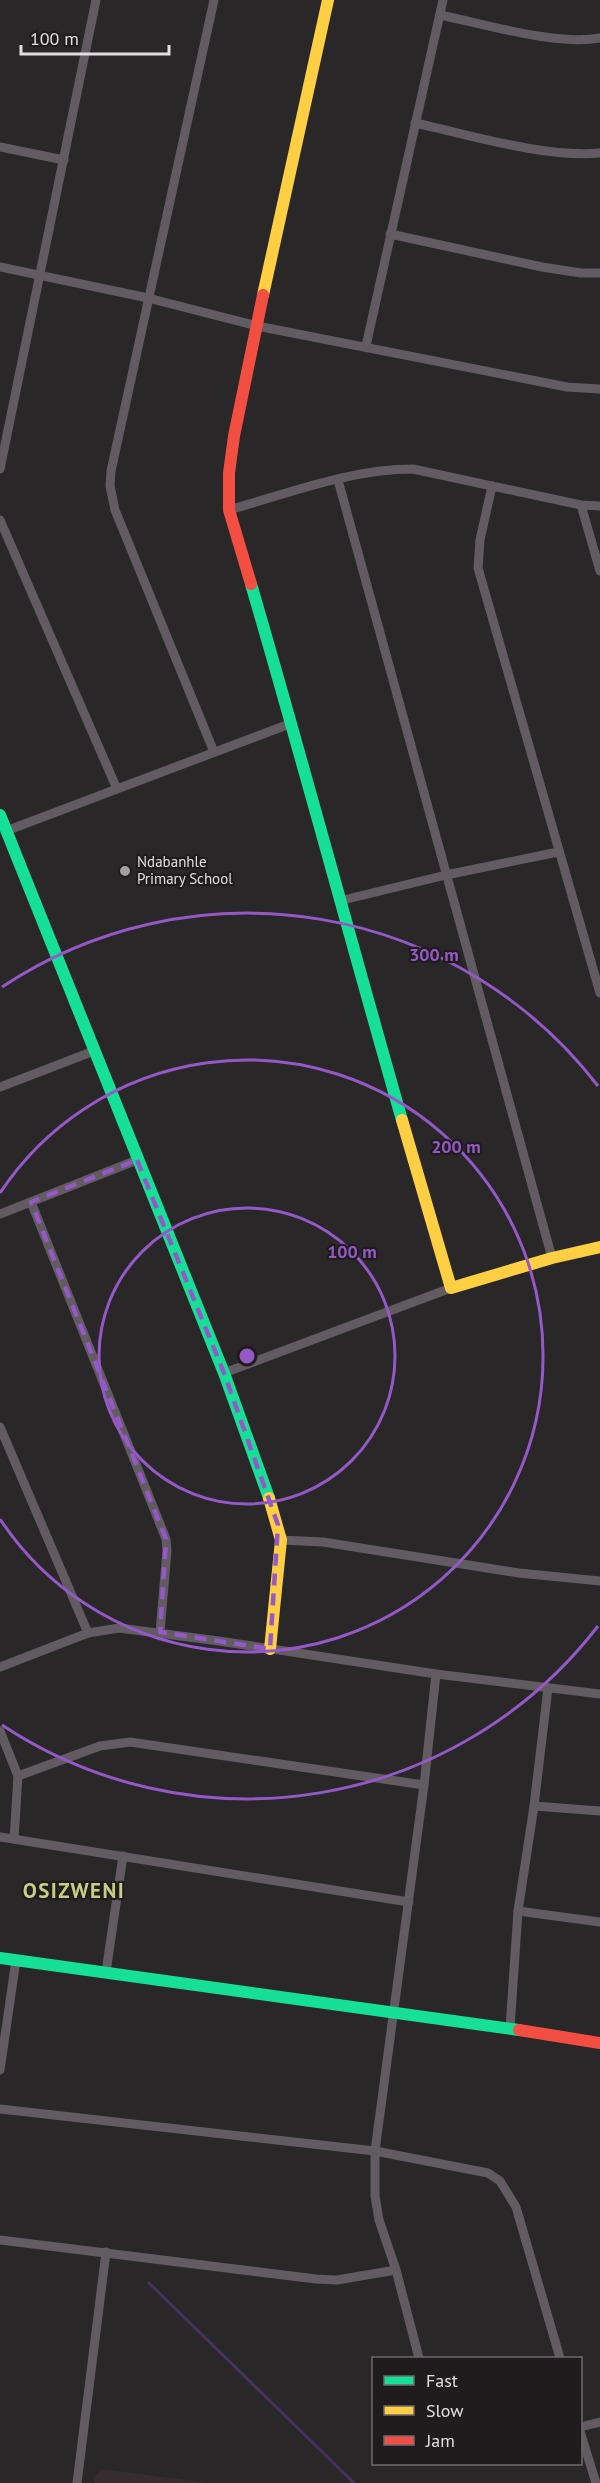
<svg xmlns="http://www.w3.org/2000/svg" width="600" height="2483" viewBox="0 0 600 2483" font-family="'PT Sans',sans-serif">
<rect width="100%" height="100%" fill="#292728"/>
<!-- built -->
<polygon fill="#362d30" points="101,2469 208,2483 94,2483 95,2477"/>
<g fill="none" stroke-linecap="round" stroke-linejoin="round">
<!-- stream -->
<polyline stroke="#463260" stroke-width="3" points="149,2283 354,2483"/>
<!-- street -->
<g stroke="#625b61" stroke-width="9">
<polyline points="214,0 111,471 110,486 115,510 214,752"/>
<path d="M 440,15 C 485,24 556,46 600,38"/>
<path d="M 415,123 C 471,135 544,158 600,153"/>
<polyline points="0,147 64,160"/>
<polyline points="390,234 542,267 581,273 600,273"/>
<polyline points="0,267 148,298 257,326 567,387 600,389"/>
<polyline points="366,346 443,0"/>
<polyline points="0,469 96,0"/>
<polyline points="338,480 552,1258"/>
<polyline points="492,486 480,540 478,568 600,993"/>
<polyline points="581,505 600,571"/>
<path d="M 229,510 C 289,493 351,469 413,469 L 581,505 L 600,506"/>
<polyline points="0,520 117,789 292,723"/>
<polyline points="6,831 117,789"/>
<polyline points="339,901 446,875 558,852"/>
<polyline points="0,1087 94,1051"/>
<polyline points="31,1202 166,1539 167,1551 160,1632"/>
<polyline points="0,1214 137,1160"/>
<polyline points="224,1373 451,1288"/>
<polyline points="0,1427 88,1633"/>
<polyline points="281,1540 323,1542 519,1573 600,1581"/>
<polyline points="0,1667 88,1633 119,1628 219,1641 436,1674 600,1694"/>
<polyline points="0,1731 18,1776 14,1839"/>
<polyline points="18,1776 100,1746 130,1742 424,1785"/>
<polyline points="534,1806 600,1811"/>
<polyline points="0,1837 409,1902"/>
<polyline points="518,1911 600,1922"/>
<polyline points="106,1972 123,1856"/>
<polyline points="510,2028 518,1911 534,1806 548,1688"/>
<polyline points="0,2070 16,1960"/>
<polyline points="0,2109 375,2151 488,2173 500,2181 516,2207 560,2358"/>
<polyline points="0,2240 316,2279 337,2280 396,2270"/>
<polyline points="419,2358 396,2270 379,2220 375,2196 375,2151 424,1785 436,1674"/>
<polyline points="580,2427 600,2422"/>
<polyline points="580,2431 596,2483"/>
<polyline points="77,2483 106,2252"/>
</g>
<!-- fast -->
<g stroke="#16e098" stroke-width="12">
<path d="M 251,584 C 303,762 351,942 402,1120"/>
<polyline points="0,815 224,1373 269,1498"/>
<polyline points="0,1958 519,2030"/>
</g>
<!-- slow -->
<g stroke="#ffcf43" stroke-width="12">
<polyline points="263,295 328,0"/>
<polyline points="402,1120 451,1288 552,1258 600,1247"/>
<polyline points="269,1498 281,1540 270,1649"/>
</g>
<!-- jam -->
<g stroke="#f24e42" stroke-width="12">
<polyline points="251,584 229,510 229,473 234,436 263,295"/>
<polyline points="519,2030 600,2043"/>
</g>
</g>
<!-- marked area -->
<path fill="none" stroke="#9459c7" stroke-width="4.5" stroke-dasharray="12 8" stroke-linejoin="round" d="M 137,1160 L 224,1373 L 278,1525 L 270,1649 L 160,1632 L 166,1539 L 31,1202 Z"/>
<!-- distance rings -->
<g fill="none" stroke="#9459c7" stroke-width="3">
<circle cx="247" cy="1356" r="148"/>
<path d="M0 1193A296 296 0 1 1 0 1519"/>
<path d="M598 1626A443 443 0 0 1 2 1725M2 987A443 443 0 0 1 598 1086"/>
</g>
<!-- markers -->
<circle fill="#a19fa0" stroke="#201c1e" stroke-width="2" cx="125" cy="871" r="6"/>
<g text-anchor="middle" stroke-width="4.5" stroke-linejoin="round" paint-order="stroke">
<!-- poi labels -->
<g font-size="15" fill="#e1dfe0" stroke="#201c1e" text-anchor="start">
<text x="137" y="867">Ndabanhle<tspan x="137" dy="17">Primary School</tspan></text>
</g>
<!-- district labels -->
<g font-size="21" font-weight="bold" letter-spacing="1.5" fill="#c6ce81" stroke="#201c1e">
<text x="74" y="1898">OSIZWENI</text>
</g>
</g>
<circle cx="247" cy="1356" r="9" fill="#9459c7" stroke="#201c1e" stroke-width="3"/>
<g font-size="18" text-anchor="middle" font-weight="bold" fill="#9459c7" stroke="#201c1e" stroke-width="4.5" stroke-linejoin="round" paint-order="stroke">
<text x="434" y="961">300 m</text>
<text x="456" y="1153">200 m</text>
<text x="352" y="1258">100 m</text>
</g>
<!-- legend -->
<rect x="372" y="2357" width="210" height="108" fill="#201c1e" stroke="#6d6a6c" stroke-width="1.5"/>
<rect x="384" y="2376" width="30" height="9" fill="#16e098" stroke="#6d6a6c" stroke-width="1.5"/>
<text x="426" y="2387" font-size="18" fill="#e1dfe0">Fast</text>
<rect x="384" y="2406" width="30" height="9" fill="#ffcf43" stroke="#6d6a6c" stroke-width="1.5"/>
<text x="426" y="2417" font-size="18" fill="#e1dfe0">Slow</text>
<rect x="384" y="2436" width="30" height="9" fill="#f24e42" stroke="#6d6a6c" stroke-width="1.5"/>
<text x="426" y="2447" font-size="18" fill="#e1dfe0">Jam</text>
<!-- scale -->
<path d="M21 45v9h148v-9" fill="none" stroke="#e1dfe0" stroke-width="3"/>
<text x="30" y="45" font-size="18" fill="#e1dfe0" stroke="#201c1e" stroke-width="4.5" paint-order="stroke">100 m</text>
</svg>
